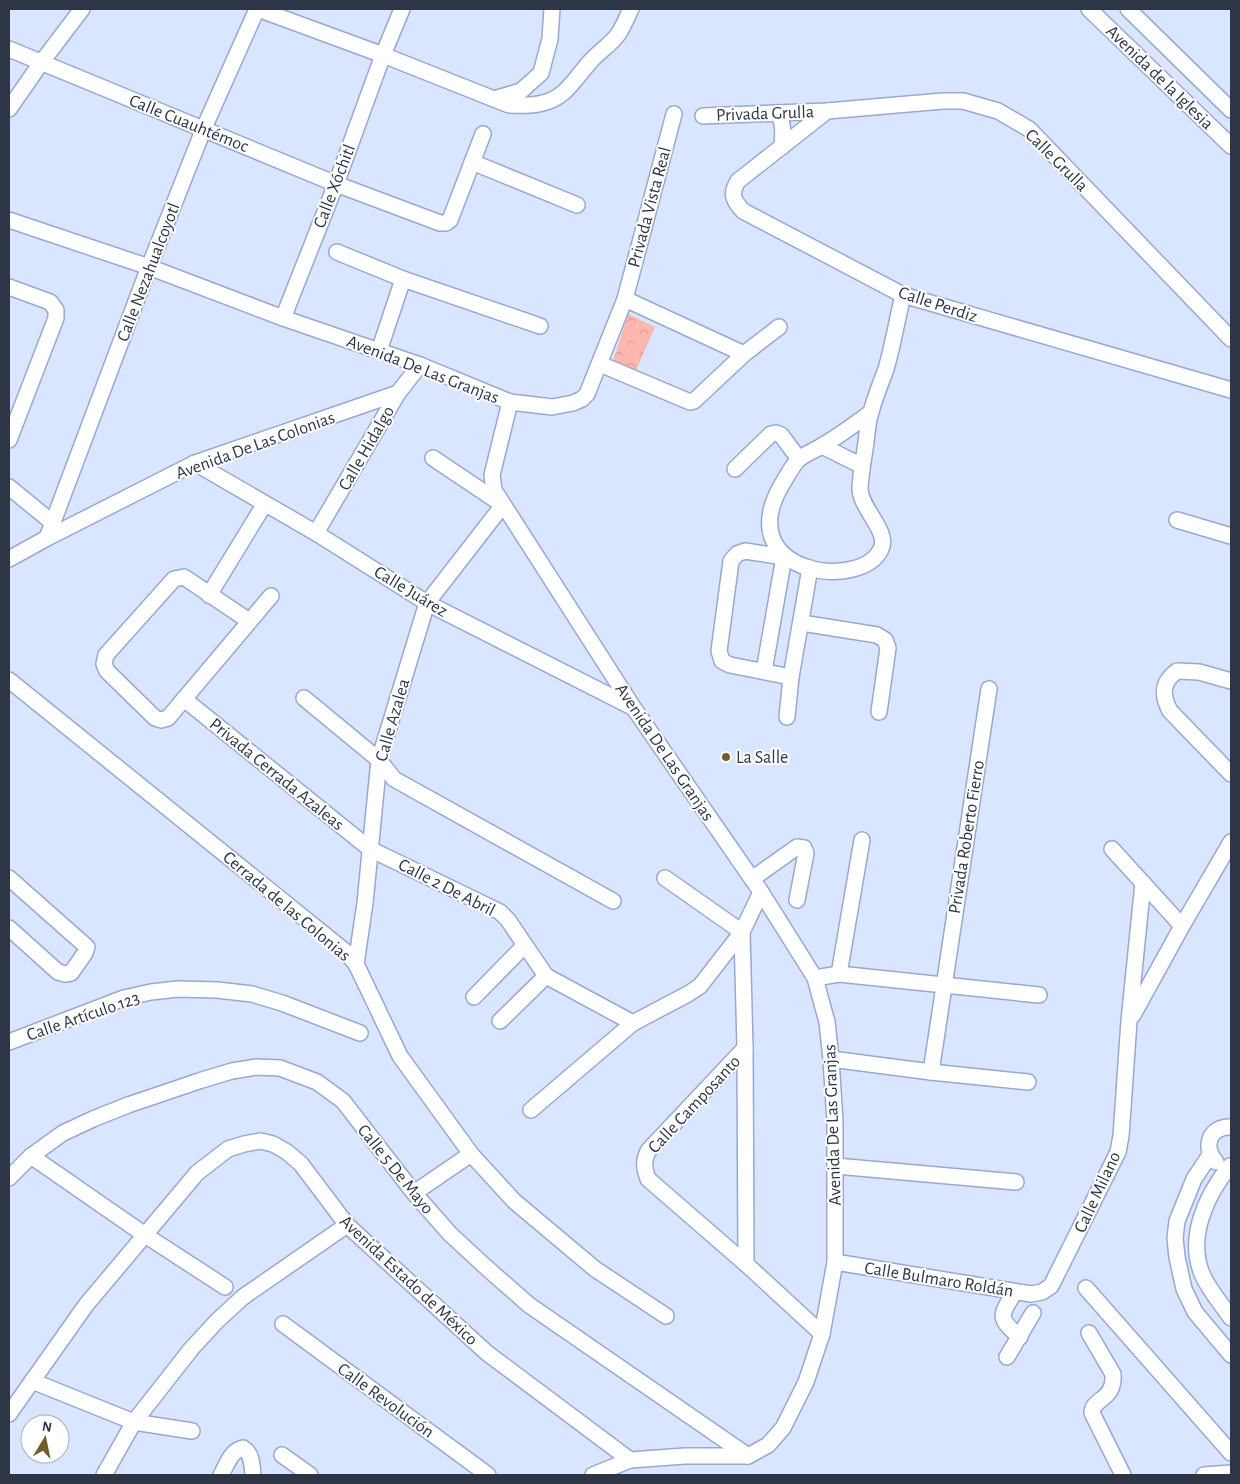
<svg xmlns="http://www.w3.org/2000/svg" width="1240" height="1484" viewBox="0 0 1240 1484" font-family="'Alegreya Sans',sans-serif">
<defs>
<pattern id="park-crowns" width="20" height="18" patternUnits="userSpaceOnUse" patternTransform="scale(1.25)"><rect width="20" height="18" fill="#feb7af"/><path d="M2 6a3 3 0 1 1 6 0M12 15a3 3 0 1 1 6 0" fill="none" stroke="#da9e98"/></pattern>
</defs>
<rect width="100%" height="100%" fill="#dae5ff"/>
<!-- park -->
<polygon fill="url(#park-crowns)" points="628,314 655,327 634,375 612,365"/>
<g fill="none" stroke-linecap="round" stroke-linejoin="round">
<!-- minor casing -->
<g stroke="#97a9d1" stroke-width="18">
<g id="minor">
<path d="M 258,9 L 383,55 L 509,105 C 528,106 549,106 564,92 C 573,84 581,72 589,63 C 598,52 611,45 619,33 C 624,25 627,17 631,9"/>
<polyline points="1089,9 1231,146"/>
<polyline points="1128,9 1231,110"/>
<polyline points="9,49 336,184 440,223 446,223 450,220 483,134"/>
<polyline points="494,99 521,91 541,73 550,39 552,9"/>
<polyline points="9,109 41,63 82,9"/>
<path d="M 827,111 L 738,181 C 730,194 733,200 743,211 L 903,295 L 1231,390"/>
<path d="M 778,113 C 784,123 783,135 782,147"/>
<polyline points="703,116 827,111 943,101 963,101 998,111 1029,129 1231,339"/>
<polyline points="472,162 577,205"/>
<polyline points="9,220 149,267 283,318 420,365 510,402 552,407 573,403 582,399 587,394 625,299 674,114"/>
<polyline points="337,252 403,279"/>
<polyline points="9,287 50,302 56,310 56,318 9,440"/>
<polyline points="625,299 744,354"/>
<polyline points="283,318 336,184 383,55 402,9"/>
<polyline points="379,351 403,279 540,326"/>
<polyline points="600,364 690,402 694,401 744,354 779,327"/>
<polyline points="510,402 492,475 494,490 633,707 761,892 815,978 827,1022 831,1059 835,1122 835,1262 822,1334 806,1382 783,1428 768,1445 748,1456 685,1456 630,1460 593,1475"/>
<path d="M 870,413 C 855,424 839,436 823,445 C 815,451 805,453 797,461 C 791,468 786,478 781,486 C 731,574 861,592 881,549 C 890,531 859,508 860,487 C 861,472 864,457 866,442 C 867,432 868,421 871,412 C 875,397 881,383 886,369 C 893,345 897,320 903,295"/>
<polyline points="822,446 862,466"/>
<polyline points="195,463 316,533 427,603 632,707"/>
<polyline points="735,469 771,434 776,433 781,435 799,459"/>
<polyline points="9,487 53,523"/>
<polyline points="1177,520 1231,536"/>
<polyline points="316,533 398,393 420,365"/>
<polyline points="47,538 149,267 204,128 257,9"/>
<polyline points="784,557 745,551 737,554 731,561 719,651 722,661 730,665 791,677"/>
<polyline points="9,559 47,538 195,463 398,393"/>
<polyline points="209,595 264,505"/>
<polyline points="249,621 184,577 174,579 106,655 104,664 107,671 155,718 161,720 168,718 271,596"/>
<polyline points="802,623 877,635 885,640 888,648 879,712"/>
<polyline points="764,671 784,557"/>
<polyline points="9,680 346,952 356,964 400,1056 471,1154 514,1201 595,1269 666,1316"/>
<path d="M 1231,681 L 1199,672 L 1177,671 C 1162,682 1161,694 1170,711 L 1231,774"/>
<polyline points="304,698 379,760 394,779 613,901"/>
<polyline points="184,699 370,849 500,912 508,920 546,976 633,1023"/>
<polyline points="787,717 791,677 810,568"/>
<polyline points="1112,849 1182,926"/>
<polyline points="9,878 87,947 85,953 71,973 65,974 58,972 9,928"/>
<polyline points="665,878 742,932 745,1048 746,1264"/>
<polyline points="752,879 797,847 804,848 806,853 797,900"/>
<polyline points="356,964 365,903 379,760 427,603 503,505 433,458"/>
<polyline points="839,974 862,840"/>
<polyline points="815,978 839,974 1039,995"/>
<polyline points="474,997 524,946"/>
<polyline points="1133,1015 1182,926 1231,842"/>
<polyline points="500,1021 546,976"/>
<polyline points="9,1042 124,998 151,992 178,989 217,990 252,994 282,1003 360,1033"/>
<path d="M 745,1048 L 648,1151 C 643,1162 644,1168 648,1179 L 746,1264 L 822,1334"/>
<polyline points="831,1059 931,1072 1028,1082"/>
<polyline points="931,1072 989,689"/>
<polyline points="531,1110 633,1023 688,994 700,986 742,932 761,892"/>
<polyline points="1210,1155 1194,1179 1177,1221 1175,1238 1177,1257 1184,1289 1195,1312 1231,1355"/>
<polyline points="31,1156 145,1235 225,1287"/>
<path d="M 1216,1162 C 1202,1146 1210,1126 1231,1127"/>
<polyline points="836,1166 1016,1182"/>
<path d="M 1230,1166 C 1206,1195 1186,1239 1203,1276 C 1210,1291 1222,1305 1231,1318"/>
<polyline points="9,1178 31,1156 63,1133 93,1119 128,1105 202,1080 232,1071 257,1067 280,1068 317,1082 343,1101 414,1193 450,1234 488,1269 529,1305 748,1456"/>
<polyline points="414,1193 471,1154"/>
<polyline points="835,1262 1031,1294 1042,1292 1051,1286 1118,1152 1121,1136 1129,1021 1143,883"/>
<polyline points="1086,1288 1231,1453"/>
<path d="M 1015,1292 C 1000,1315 997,1318 1020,1337"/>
<polyline points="283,1324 488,1475"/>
<path d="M 1089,1333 L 1113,1374 C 1115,1401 1092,1398 1092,1413 L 1123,1475"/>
<polyline points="1007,1357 1033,1313"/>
<polyline points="32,1381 134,1422 192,1431"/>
<polyline points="9,1414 86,1305 197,1173 228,1149 244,1144 261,1141 273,1144 287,1152 301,1164 347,1225 487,1353 630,1460"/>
<polyline points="282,1455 310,1475"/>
<polyline points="104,1475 134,1422 192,1348 217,1321 243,1297 347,1225"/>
<path d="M 221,1475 C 227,1465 230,1451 243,1448 C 252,1453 252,1465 253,1475"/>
<polyline points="1204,1475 1231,1473"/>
</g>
</g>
<!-- minor -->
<use href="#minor" stroke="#fff" stroke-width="15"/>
</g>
<!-- markers -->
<circle fill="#715c2b" stroke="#fff" stroke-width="2" cx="726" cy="757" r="5"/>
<g text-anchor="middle" stroke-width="4" stroke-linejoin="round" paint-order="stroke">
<!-- street labels -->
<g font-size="18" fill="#2e3546" stroke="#fff">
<text transform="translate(1160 77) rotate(44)" y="6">Avenida de la Iglesia</text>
<text transform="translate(765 113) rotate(-2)" y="6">Privada Grulla</text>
<text transform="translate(189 123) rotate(22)" y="6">Calle Cuauhtémoc</text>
<text transform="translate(1057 160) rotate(45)" y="6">Calle Grulla</text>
<text transform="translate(334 186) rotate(-69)" y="6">Calle Xóchitl</text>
<text transform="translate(649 207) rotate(-75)" y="6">Privada Vista Real</text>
<text transform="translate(148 272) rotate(-69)" y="6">Calle Nezahualcoyotl</text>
<text transform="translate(938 304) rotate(18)" y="6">Calle Perdiz</text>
<text transform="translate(423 369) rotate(21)" y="6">Avenida De Las Granjas</text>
<text transform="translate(255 445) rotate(-20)" y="6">Avenida De Las Colonias</text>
<text transform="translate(366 448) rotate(-60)" y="6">Calle Hidalgo</text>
<text transform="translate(411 591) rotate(31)" y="6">Calle Juárez</text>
<text transform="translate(392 720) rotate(-74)" y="6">Calle Azalea</text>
<text transform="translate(665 752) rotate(56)" y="6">Avenida De Las Granjas</text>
<text transform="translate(277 774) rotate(39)" y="6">Privada Cerrada Azaleas</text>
<text transform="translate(966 837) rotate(-81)" y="6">Privada Roberto Fierro</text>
<text transform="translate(447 887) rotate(27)" y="6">Calle 2 De Abril</text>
<text transform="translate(287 906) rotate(40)" y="6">Cerrada de las Colonias</text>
<text transform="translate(83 1016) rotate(-19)" y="6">Calle Artículo 123</text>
<text transform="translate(694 1104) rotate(-47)" y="6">Calle Camposanto</text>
<text transform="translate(832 1125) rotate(-92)" y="6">Avenida De Las Granjas</text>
<text transform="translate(396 1169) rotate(51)" y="6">Calle 5 De Mayo</text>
<text transform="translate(1097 1192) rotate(-65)" y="6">Calle Milano</text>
<text transform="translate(939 1279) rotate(9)" y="6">Calle Bulmaro Roldán</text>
<text transform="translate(409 1280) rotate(43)" y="6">Avenida Estado de México</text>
<text transform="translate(386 1400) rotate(36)" y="6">Calle Revolución</text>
</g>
<!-- poi labels -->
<g font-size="18" fill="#2e3546" stroke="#fff" text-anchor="start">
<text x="736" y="763">La Salle</text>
</g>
</g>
<!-- border -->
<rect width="1240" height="1484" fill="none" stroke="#2e3546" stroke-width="20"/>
<!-- north arrow -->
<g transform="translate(45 1439) rotate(10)"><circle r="24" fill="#ffffff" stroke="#abaeb5"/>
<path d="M0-4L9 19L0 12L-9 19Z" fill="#715c2b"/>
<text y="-8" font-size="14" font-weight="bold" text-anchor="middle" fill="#2e3546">N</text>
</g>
</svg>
